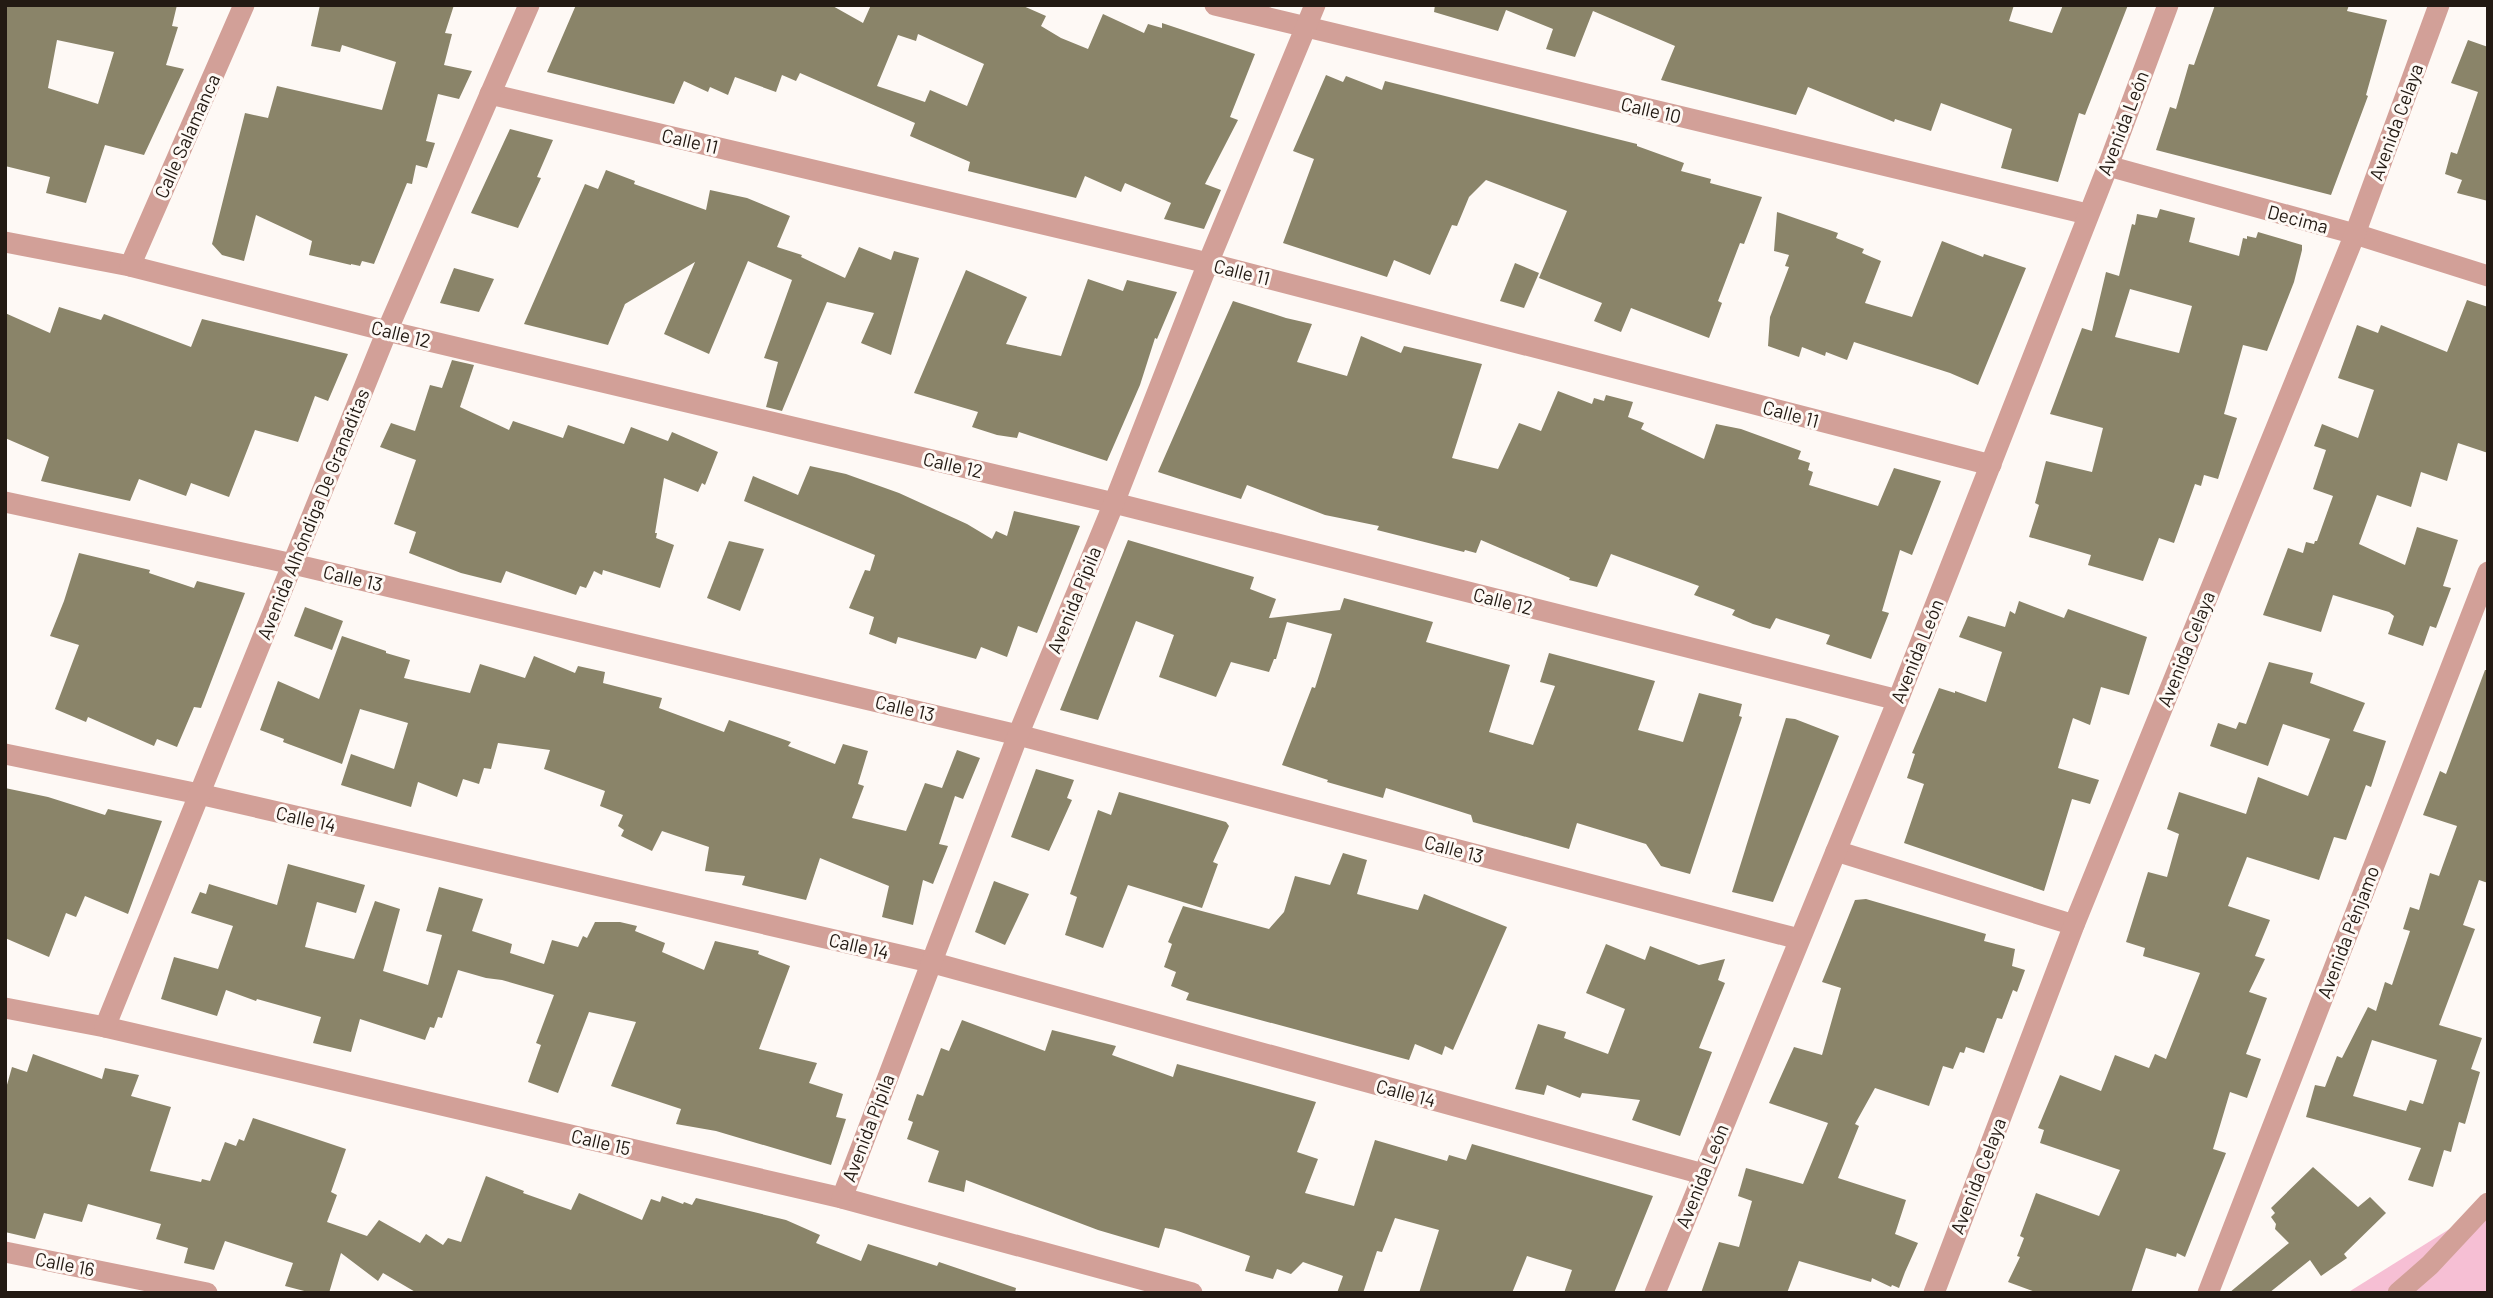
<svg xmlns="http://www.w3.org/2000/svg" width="2493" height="1298" viewBox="0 0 2493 1298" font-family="Barlow,sans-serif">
<rect width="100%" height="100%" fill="#fef9f5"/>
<!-- green -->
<polygon fill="#f6bfd4" points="2488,1205 2488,1293 2347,1293"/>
<!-- building -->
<g fill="#8a8469" fill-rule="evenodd">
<path d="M 5,5 L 177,5 L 172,26 L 178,27 L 166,65 L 184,69 L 144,155 L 105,145 L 86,203 L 46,193 L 50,177 L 5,166 ZM 57,40 L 114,52 L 98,104 L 48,88 Z"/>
<polygon points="320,5 454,5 445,33 452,34 444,65 472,71 459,99 438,94 426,141 435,143 427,168 416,165 412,184 407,183 374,264 362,261 360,266 351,264 351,265 309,255 312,241 256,215 244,261 222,255 212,244 245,113 268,118 277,86 382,110 396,62 342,45 340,52 311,46"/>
<path d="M 576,5 L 831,5 L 863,23 L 871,5 L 1021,5 L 1046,16 L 1041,26 L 1061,38 L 1088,49 L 1103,14 L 1144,33 L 1148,24 L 1162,28 L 1162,23 L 1255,54 L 1230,117 L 1238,120 L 1205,184 L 1221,190 L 1204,229 L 1164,219 L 1171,203 L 1125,183 L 1121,192 L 1085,176 L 1076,198 L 968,171 L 970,162 L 910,136 L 915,123 L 800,73 L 796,81 L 782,75 L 776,92 L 735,77 L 728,95 L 710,87 L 708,92 L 684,81 L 674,104 L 547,72 ZM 918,34 L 984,64 L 967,106 L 930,90 L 925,102 L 877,86 L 898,35 L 916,41 Z"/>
<polygon points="1435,5 2014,5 2009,21 2052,33 2063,5 2128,5 2085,115 2079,113 2058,182 2001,168 2012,129 1941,103 1931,131 1895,119 1894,122 1808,87 1796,115 1661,80 1675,46 1593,11 1575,57 1546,49 1553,29 1506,10 1498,31 1434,12"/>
<polygon points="2215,5 2349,5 2347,11 2387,20 2366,95 2368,96 2331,195 2156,150 2170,107 2176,109 2189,64 2194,65"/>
<polygon points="2468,40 2488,47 2488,201 2457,193 2462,180 2445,174 2451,152 2457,154 2478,92 2451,83"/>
<polygon points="1326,75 1343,82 1346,76 1382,90 1385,81 1637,144 1637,146 1684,163 1681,171 1711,179 1710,183 1762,197 1744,244 1740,243 1718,301 1722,303 1709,338 1631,308 1621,332 1594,321 1602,303 1539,278 1567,211 1486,180 1469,197 1457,226 1452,225 1430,275 1394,260 1387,277 1283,243 1314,159 1293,151"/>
<polygon points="510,129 553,140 537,177 541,178 518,228 471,213"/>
<polygon points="606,170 635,181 634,184 706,210 710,190 747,198 790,216 777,247 802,255 801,257 845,278 859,247 891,260 894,251 919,258 891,355 861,343 874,313 827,302 782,411 766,407 778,362 764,358 792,280 748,261 709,354 664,334 695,262 625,304 608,345 524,324 585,184 598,189"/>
<path d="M 2160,209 L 2195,218 L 2189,242 L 2239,256 L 2243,238 L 2247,239 L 2247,236 L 2256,238 L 2258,232 L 2302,245 L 2302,250 L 2294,282 L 2267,351 L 2243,345 L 2224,414 L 2237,418 L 2218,479 L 2204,475 L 2201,486 L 2195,484 L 2174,543 L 2159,538 L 2143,581 L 2088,565 L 2091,555 L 2029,537 L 2039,505 L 2035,503 L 2046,461 L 2092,472 L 2103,428 L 2050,414 L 2082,328 L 2092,331 L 2106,272 L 2119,276 L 2132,224 L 2135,225 L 2137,214 L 2157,218 ZM 2130,289 L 2192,306 L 2179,353 L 2115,337 Z"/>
<polygon points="1777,212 1838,233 1836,238 1864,249 1862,253 1881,261 1865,303 1912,317 1942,241 1983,257 1984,254 2026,268 1978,385 1950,373 1854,342 1847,360 1826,352 1825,356 1802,347 1799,357 1768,346 1770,317 1789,267 1785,266 1789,255 1774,251"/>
<polygon points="1515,263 1539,273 1524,308 1500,301"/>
<polygon points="454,268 494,279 479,312 440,303"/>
<polygon points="966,270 1027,297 1006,344 1061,356 1088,279 1123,291 1127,280 1177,292 1157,339 1155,338 1140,385 1107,461 1019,432 1017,438 997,435 972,427 978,412 914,393"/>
<polygon points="2467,300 2488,307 2488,453 2458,443 2447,481 2421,472 2411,507 2377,495 2359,544 2405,565 2417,527 2458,540 2443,586 2451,588 2436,628 2430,626 2423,646 2388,634 2394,616 2389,612 2333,595 2321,632 2263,615 2288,548 2303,553 2306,542 2314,544 2315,541 2317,541 2333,496 2313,489 2326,450 2314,446 2322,424 2358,438 2374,390 2338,378 2357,325 2378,333 2381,325 2447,352"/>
<polygon points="1233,301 1286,318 1312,324 1297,362 1347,376 1361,336 1401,353 1404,346 1482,364 1452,458 1498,469 1519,423 1541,431 1558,391 1592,404 1594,398 1604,401 1606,395 1633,402 1628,417 1644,423 1641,429 1704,459 1716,424 1741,429 1801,451 1798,459 1810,463 1808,470 1813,472 1809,485 1878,506 1894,468 1941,481 1912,555 1900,550 1882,611 1889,613 1871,659 1826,644 1830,635 1776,618 1770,629 1753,624 1732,615 1735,610 1694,595 1699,586 1611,554 1597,587 1569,580 1570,578 1481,540 1476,553 1465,550 1464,552 1377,530 1379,526 1325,515 1247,485 1241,499 1158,472"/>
<polygon points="59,307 101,320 104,314 191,347 202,319 348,354 328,401 315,396 298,442 255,430 229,497 191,483 186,496 139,479 130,501 41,481 49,457 5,438 5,313 50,333"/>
<polygon points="452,360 474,365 460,407 509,430 513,421 563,438 568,425 624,444 631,427 668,441 672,432 718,452 705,485 702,483 698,492 664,478 655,533 657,533 656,538 674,545 660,588 603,570 602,575 594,571 586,588 580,586 576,595 506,571 501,583 461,573 409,553 416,532 394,524 416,460 380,447 391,423 415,431 430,385 442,388"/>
<polygon points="810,466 846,474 899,493 967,524 992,539 996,531 1007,536 1014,511 1080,526 1037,633 1018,626 1007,657 981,647 976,659 898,637 896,644 869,634 874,617 849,608 865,570 870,571 875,555 744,501 753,476 798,495"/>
<polygon points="1128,540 1254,577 1250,589 1276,599 1269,618 1340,610 1344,598 1433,622 1426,642 1510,665 1489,732 1533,745 1555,686 1540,682 1549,653 1655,681 1638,730 1683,742 1699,693 1742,704 1739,716 1742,717 1690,874 1661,866 1646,844 1577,823 1569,849 1473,822 1471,815 1386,788 1383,798 1327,782 1328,780 1282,765 1312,687 1315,688 1332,634 1287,622 1276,659 1274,659 1269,672 1231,662 1216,697 1159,677 1174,635 1136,621 1098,720 1060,710"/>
<polygon points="729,541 764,549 740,611 707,598"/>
<polygon points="79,553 150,570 149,573 194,588 197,581 245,593 201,708 194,707 177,747 157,739 154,746 88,717 86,722 55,709 79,645 50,636 64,601"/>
<polygon points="2019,601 2064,618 2068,609 2147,637 2129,695 2101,687 2090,725 2073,718 2058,768 2099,780 2090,804 2072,799 2044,891 1904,843 1924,784 1907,778 1915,754 1912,753 1939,688 1955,693 1955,691 1986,702 2002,652 1959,637 1968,616 2005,627 2010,611 2015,614"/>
<polygon points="305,607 343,621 332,650 294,636"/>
<polygon points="342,636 386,651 386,653 410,660 404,678 470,693 480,664 525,678 534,656 575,673 578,666 605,672 603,683 662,698 659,708 724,732 729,720 791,742 788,746 835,764 843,744 868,751 858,784 864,786 852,818 906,831 925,783 942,788 957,750 980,758 963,799 955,796 939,844 948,846 933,884 923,880 913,925 882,917 889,886 820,858 806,900 742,885 745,876 705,871 709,847 662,831 652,851 621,836 624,830 618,826 623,815 600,806 605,791 544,769 550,750 498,743 491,769 484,768 479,784 463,779 457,797 418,782 411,807 341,785 351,754 394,769 408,723 360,709 342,764 283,742 284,739 260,730 278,681 319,699"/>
<polygon points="2269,662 2313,673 2310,683 2365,703 2353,731 2386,741 2371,787 2366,785 2346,840 2334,837 2319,880 2247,857 2228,906 2270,920 2255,956 2265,959 2249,992 2267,998 2246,1054 2261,1059 2247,1098 2230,1092 2213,1149 2226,1153 2185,1257 2177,1253 2176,1257 2146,1248 2131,1293 2038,1293 2008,1282 2020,1257 2017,1256 2024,1238 2020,1236 2036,1193 2099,1216 2120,1170 2040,1143 2044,1130 2038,1128 2060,1075 2101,1091 2115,1055 2149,1068 2155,1054 2166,1059 2200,973 2143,956 2145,948 2126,942 2148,872 2167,877 2179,834 2167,829 2179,792 2246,814 2258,777 2308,796 2330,739 2283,724 2268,766 2210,746 2218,723 2236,729 2239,722 2246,724"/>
<path d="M 2485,670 L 2488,670 L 2488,883 L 2479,880 L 2463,925 L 2475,929 L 2439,1025 L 2482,1038 L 2471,1069 L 2480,1072 L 2465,1124 L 2459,1122 L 2451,1152 L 2444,1150 L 2433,1187 L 2408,1180 L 2421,1148 L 2306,1117 L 2315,1085 L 2325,1087 L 2337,1056 L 2342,1058 L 2368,1007 L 2376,1011 L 2385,982 L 2392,985 L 2410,931 L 2403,929 L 2410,907 L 2419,910 L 2430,873 L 2439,876 L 2457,826 L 2423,815 L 2440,771 L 2446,774 ZM 2372,1040 L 2437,1060 L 2423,1104 L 2410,1100 L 2406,1111 L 2353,1096 Z"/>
<polygon points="1786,718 1795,719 1839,736 1773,902 1732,892"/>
<polygon points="1036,769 1074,780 1067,798 1072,800 1049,851 1011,837"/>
<polygon points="5,788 48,797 105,815 108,809 162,821 128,914 85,896 76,917 66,913 49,957 5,938"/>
<polygon points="1119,792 1226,822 1229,826 1213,862 1218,864 1202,908 1128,885 1103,948 1065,935 1077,897 1070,894 1098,810 1111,815"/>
<polygon points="1343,853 1367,860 1357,894 1418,910 1424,894 1507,927 1453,1050 1445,1046 1442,1055 1415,1044 1409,1060 1186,1000 1189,993 1171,986 1176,972 1164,967 1172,944 1168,942 1183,906 1269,929 1284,912 1295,876 1330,885"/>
<polygon points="288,864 365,885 356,913 317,902 305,947 354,959 375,901 400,909 383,971 428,985 442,935 426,931 439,887 483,899 472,931 512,944 510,953 544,964 552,940 578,947 583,936 587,938 595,922 620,922 637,926 635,931 665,943 662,952 704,970 715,941 759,951 758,954 790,966 759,1049 817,1063 809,1083 843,1094 836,1117 846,1119 831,1165 716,1131 676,1124 681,1109 611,1086 636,1022 589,1012 558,1093 528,1082 541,1045 536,1043 554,995 502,980 486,978 458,970 442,1018 438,1017 434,1028 430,1027 425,1040 360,1019 351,1052 313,1043 321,1017 257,999 256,1001 226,990 217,1016 161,999 174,957 218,969 233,926 191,913 200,892 206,894 209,884 277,905"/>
<polygon points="994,881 1029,894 1005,945 975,932"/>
<polygon points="1866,899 1986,934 1984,941 2015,949 2012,966 2025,970 2017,992 2013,990 2002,1019 1997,1018 1984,1053 1966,1047 1964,1053 1960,1052 1953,1069 1943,1066 1929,1106 1875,1088 1855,1124 1859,1126 1838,1178 1906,1200 1895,1234 1918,1243 1905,1272 1899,1288 1892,1285 1891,1287 1872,1278 1871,1282 1799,1261 1787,1293 1701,1293 1719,1242 1739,1247 1752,1201 1738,1196 1746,1168 1803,1184 1828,1123 1769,1103 1794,1047 1822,1055 1841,988 1822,982 1855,900"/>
<polygon points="1606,944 1645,960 1650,946 1699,965 1725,959 1718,980 1725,983 1699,1048 1712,1052 1680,1136 1632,1120 1640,1100 1582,1093 1580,1098 1547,1085 1544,1095 1515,1089 1538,1024 1566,1032 1564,1038 1608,1054 1625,1009 1586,993"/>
<polygon points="962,1020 1045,1051 1052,1030 1116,1046 1112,1055 1173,1077 1177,1064 1316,1102 1297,1152 1318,1159 1305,1193 1354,1206 1375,1140 1447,1161 1449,1155 1466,1160 1472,1144 1653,1196 1614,1293 1564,1293 1572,1270 1527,1256 1512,1293 1419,1293 1439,1230 1395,1218 1382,1252 1377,1251 1363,1293 1337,1293 1343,1276 1303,1262 1291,1274 1277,1269 1273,1279 1245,1271 1250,1256 1175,1230 1165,1228 1159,1248 1098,1230 966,1180 964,1192 928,1182 939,1151 907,1139 913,1122 908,1120 917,1094 923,1096 941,1048 949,1051"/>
<polygon points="33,1054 102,1079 105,1068 139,1075 131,1096 171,1107 150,1171 201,1182 202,1179 210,1181 225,1142 236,1146 239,1139 244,1141 253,1118 346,1149 331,1192 337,1195 327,1222 367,1236 379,1220 420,1243 426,1234 443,1245 448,1238 461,1242 486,1176 524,1191 523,1193 571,1210 579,1193 642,1220 651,1199 660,1202 662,1196 683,1204 684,1202 692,1205 696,1198 786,1220 820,1235 816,1243 861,1261 868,1244 937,1266 939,1262 1016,1288 1015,1293 417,1293 383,1273 378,1281 341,1253 329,1293 312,1293 285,1286 293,1263 225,1241 214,1270 184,1263 188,1248 156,1239 161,1224 88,1204 82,1222 44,1213 35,1239 5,1232 5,1092 12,1067 27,1072"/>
<polygon points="2313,1167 2358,1207 2370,1197 2386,1213 2344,1254 2347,1258 2321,1276 2310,1260 2269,1293 2229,1293 2289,1243 2275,1229 2276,1224 2271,1217 2275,1213 2271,1208"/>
</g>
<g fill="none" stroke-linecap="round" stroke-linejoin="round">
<!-- minor -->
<g stroke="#d2a098" stroke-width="21">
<polyline points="1215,5 2087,214"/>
<polyline points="490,94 1208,263 1991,465"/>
<polyline points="2108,166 2355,234 2488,276"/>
<polyline points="5,242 130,266 387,331 1114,503 1898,700"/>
<polyline points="130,266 244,5"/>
<polyline points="5,502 293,564 1018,735 1799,939"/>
<polyline points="5,754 199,794 930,962 1703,1174"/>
<polyline points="1836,851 2074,925"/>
<polyline points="5,1008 105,1027 842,1198 1192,1293"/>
<polyline points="105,1027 387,331 529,5"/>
<polyline points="842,1198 1018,735 1114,503 1208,263 1315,5"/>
<polyline points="1934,1293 2074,925 2355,234 2439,5"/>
<polyline points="2208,1293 2488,572"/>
<polyline points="2398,1293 2430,1265 2488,1203"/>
</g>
<!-- tertiary -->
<g stroke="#d2a098" stroke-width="21">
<polyline points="5,1252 207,1293"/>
<polyline points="1655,1293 1898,700 2108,166 2168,5"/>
</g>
</g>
<g text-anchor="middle" stroke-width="6" stroke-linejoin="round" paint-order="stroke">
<!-- street labels -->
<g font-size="19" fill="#231a13" stroke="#fef9f5">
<text transform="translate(1651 110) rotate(13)" y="7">Calle 10</text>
<text transform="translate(2396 122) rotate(-70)" y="7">Avenida Celaya</text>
<text transform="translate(2123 123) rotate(-69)" y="7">Avenida León</text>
<text transform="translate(187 136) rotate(-66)" y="7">Calle Salamanca</text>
<text transform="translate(690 141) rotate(13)" y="7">Calle 11</text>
<text transform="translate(2298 219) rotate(15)" y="7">Decima</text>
<text transform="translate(1242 272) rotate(14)" y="7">Calle 11</text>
<text transform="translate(401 334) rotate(14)" y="7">Calle 12</text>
<text transform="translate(1791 414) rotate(15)" y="7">Calle 11</text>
<text transform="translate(953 465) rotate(13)" y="7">Calle 12</text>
<text transform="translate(313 514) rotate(-68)" y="7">Avenida Alhóndiga De Granaditas</text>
<text transform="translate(353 578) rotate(13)" y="7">Calle 13</text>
<text transform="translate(1074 600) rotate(-68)" y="7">Avenida Pípila</text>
<text transform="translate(1503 601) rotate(14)" y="7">Calle 12</text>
<text transform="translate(2186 649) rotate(-68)" y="7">Avenida Celaya</text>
<text transform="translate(1917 651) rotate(-68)" y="7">Avenida León</text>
<text transform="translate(905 708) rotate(13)" y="7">Calle 13</text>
<text transform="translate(306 819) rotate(13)" y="7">Calle 14</text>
<text transform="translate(1454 849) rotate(15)" y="7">Calle 13</text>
<text transform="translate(2348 932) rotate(-69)" y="7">Avenida Pénjamo</text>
<text transform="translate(859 946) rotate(13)" y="7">Calle 14</text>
<text transform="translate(1406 1093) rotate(15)" y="7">Calle 14</text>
<text transform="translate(868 1128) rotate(-69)" y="7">Avenida Pípila</text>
<text transform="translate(601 1142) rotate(13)" y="7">Calle 15</text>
<text transform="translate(1702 1176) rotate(-68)" y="7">Avenida León</text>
<text transform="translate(1978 1176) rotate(-69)" y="7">Avenida Celaya</text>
<text transform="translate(65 1264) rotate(11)" y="7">Calle 16</text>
</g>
</g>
<!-- border -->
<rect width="2493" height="1298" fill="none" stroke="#231a13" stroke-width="14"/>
</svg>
